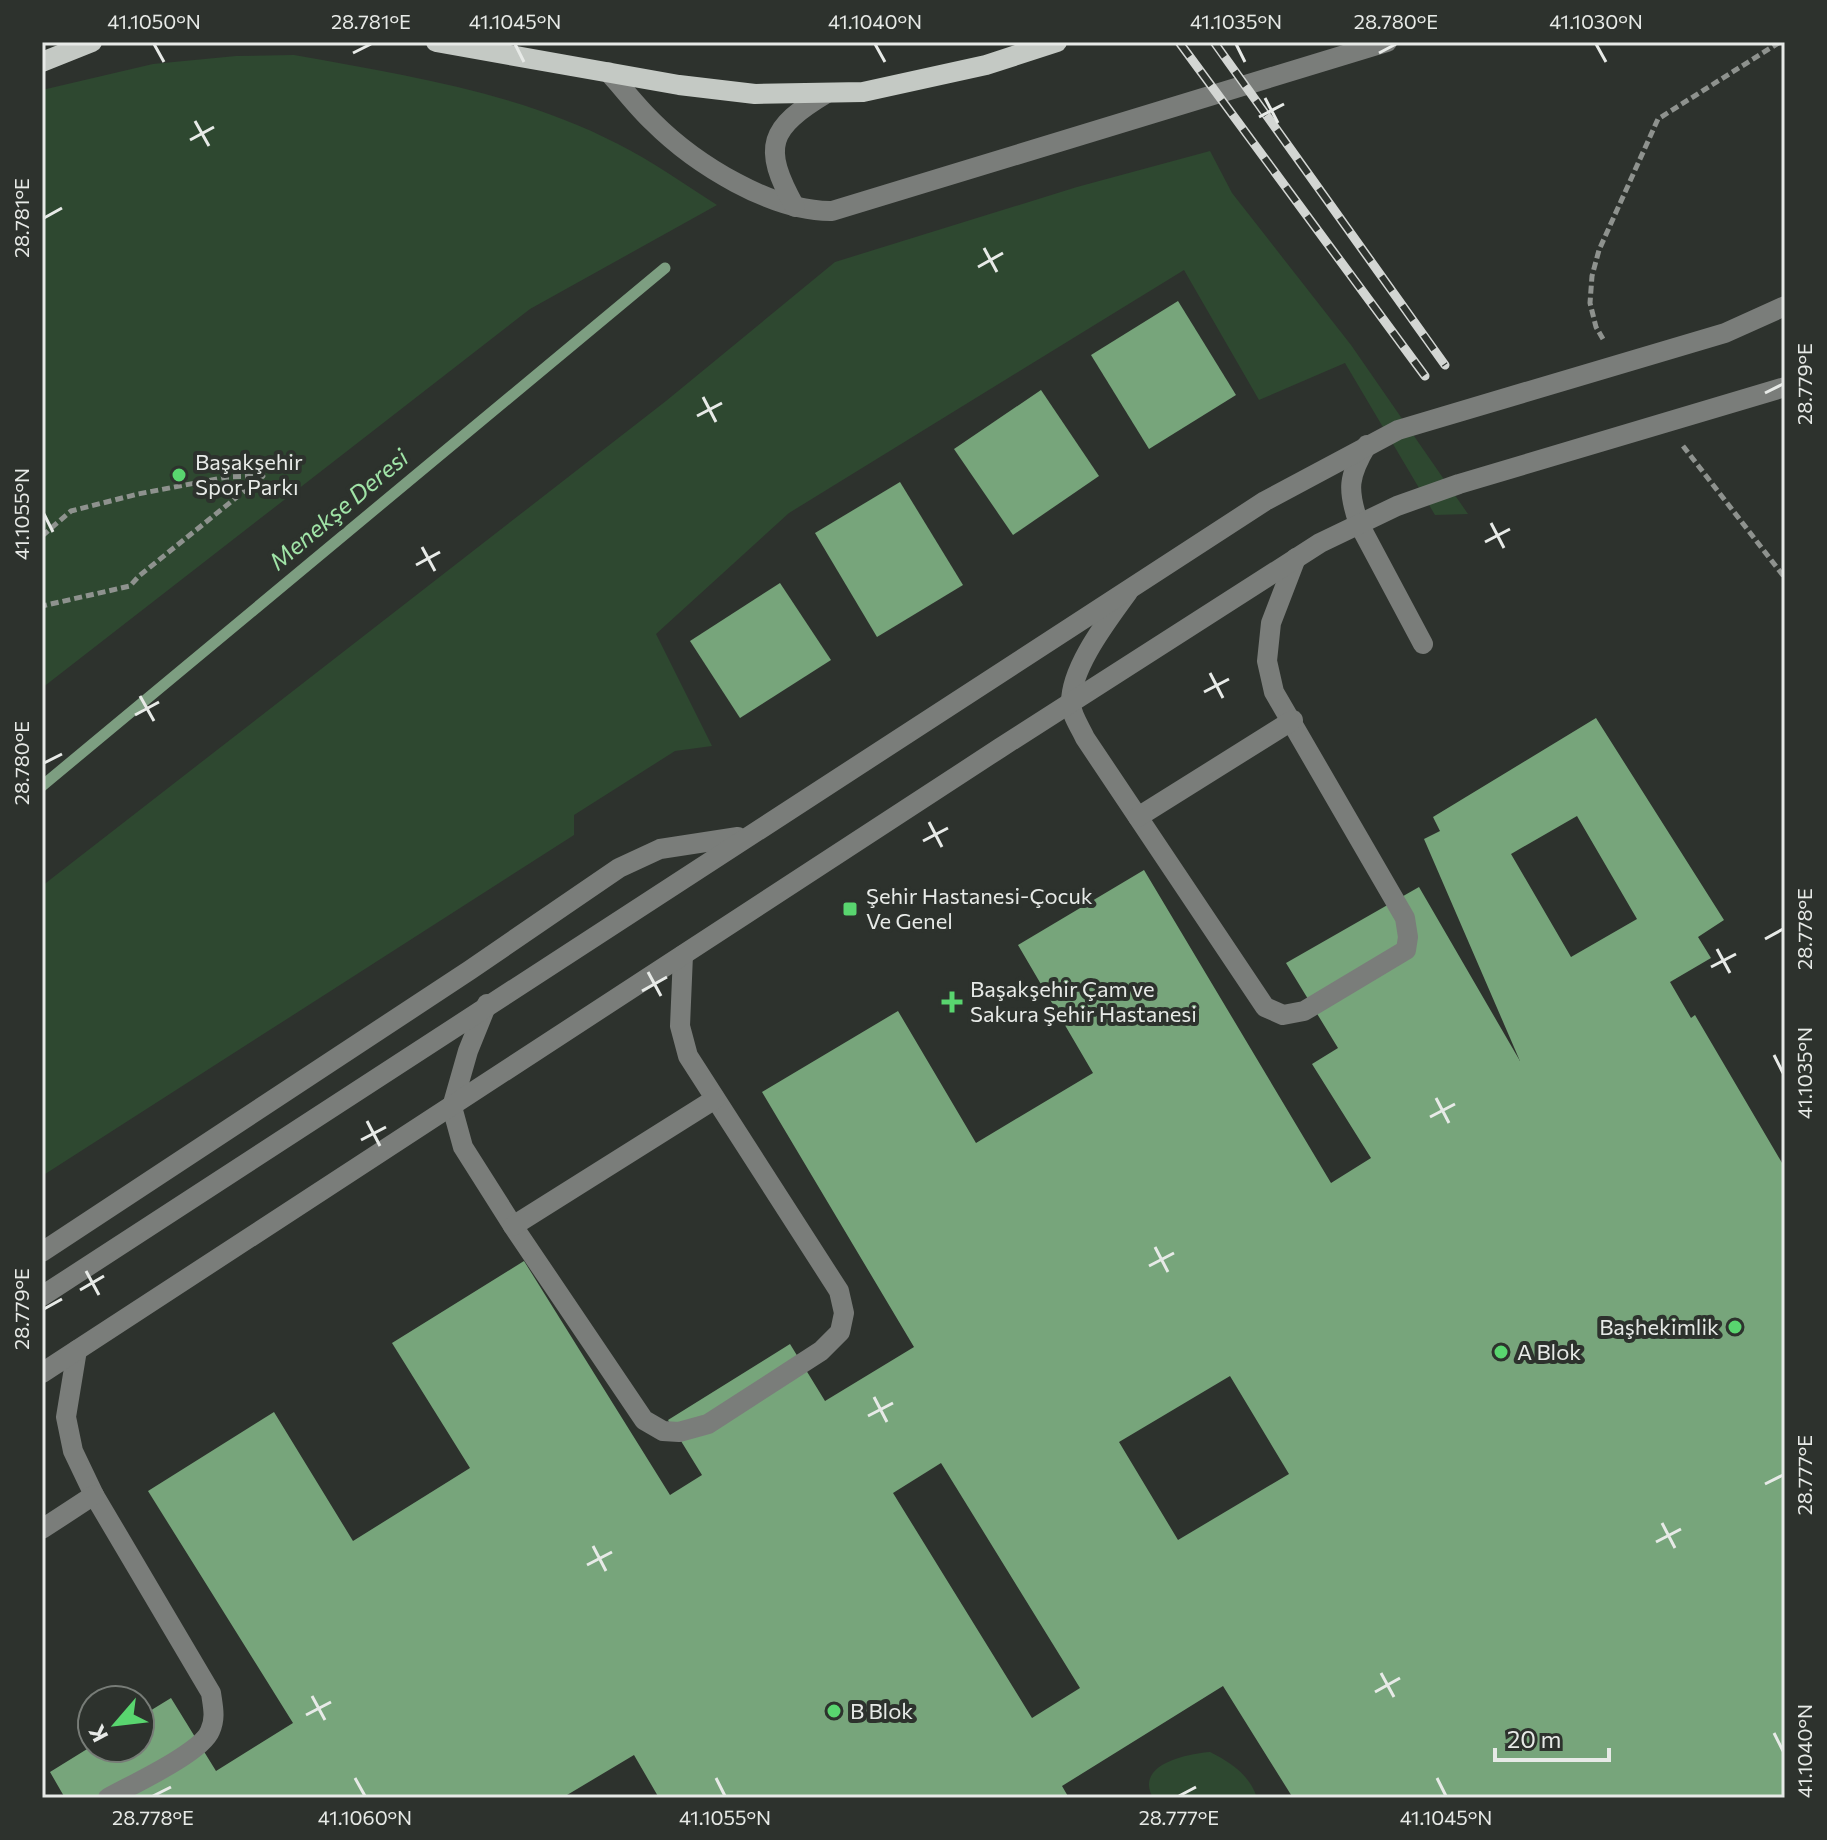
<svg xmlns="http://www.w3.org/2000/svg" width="1827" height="1840" viewBox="0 0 1827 1840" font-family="Commissioner,sans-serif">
<rect width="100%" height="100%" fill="#2d322d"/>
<!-- green -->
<g fill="#2e4830">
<path d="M 294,55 C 404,75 518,92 618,144 C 652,161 684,184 717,205 L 530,309 L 42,688 L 42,90 L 153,64 L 236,56 Z"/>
<polygon points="1210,151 1232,193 1351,345 1468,514 1435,515 1345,363 1259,400 1184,270 789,513 656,634 712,746 675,751 574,815 574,835 42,1176 42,886 666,401 835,262 1077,187"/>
<path d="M 1210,1752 C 1230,1762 1250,1775 1257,1798 L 1153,1798 C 1134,1764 1187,1754 1210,1752 Z"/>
</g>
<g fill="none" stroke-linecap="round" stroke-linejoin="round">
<!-- stream -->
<polyline stroke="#7d9e81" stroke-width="11" points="42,786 665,268"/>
</g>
<!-- building -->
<g fill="#77a57b" fill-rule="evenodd">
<polygon points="1178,301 1236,395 1149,449 1091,355"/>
<polygon points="1041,390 1099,476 1013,535 954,449"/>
<polygon points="900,482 963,585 877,637 815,533"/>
<polygon points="780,583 831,660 740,718 690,641"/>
<path d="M 1596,718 L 1724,920 L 1698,937 L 1711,958 L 1670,982 L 1691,1018 L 1695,1015 L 1785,1168 L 1785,1798 L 1293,1798 L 1223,1686 L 1062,1786 L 1069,1798 L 659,1798 L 634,1755 L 562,1798 L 65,1798 L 50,1772 L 92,1746 L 140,1748 L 140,1717 L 171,1698 L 216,1771 L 293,1723 L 148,1491 L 274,1412 L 353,1541 L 470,1468 L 392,1343 L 524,1261 L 670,1495 L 702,1475 L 668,1420 L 790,1344 L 825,1401 L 914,1347 L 762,1092 L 898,1011 L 976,1143 L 1093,1073 L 1018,945 L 1144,870 L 1331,1183 L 1371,1158 L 1312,1064 L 1338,1048 L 1286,963 L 1419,887 L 1520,1061 L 1424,839 L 1440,831 L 1433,817 ZM 1577,816 L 1637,919 L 1571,957 L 1511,854 ZM 1230,1376 L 1289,1474 L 1178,1540 L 1119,1442 ZM 941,1463 L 1080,1688 L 1032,1718 L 893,1493 Z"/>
</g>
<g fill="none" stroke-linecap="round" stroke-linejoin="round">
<!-- path -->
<g stroke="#8e928e" stroke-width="5" stroke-dasharray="8 4" stroke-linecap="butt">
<polyline points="1603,339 1596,327 1590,303 1592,276 1599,250 1658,119 1780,42"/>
<polyline points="1683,446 1785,578"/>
<polyline points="42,536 71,511 138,494 227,477 263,476 139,576 130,586 42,606"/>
</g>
<!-- minor -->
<g stroke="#7a7d7a" stroke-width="20">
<path d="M 608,72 C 623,88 637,107 653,122 C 695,164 772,212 832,211 L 1387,42"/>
<path d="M 795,207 C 761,146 769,128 827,93"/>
<path d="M 1367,445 C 1348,476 1347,490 1359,524 L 1423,644"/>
<path d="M 1128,592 C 1108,620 1070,668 1071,704 C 1071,714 1081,729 1085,738 L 1265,1007 L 1283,1015 L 1304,1011 L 1406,950 L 1408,937 L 1405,918 L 1274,692 L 1267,661 L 1271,623 L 1296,558"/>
<polyline points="1138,817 1293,720"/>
<polyline points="487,1004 468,1051 452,1107 463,1147 513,1226 644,1420 663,1431 679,1432 708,1424 821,1351 840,1332 844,1313 839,1291 688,1056 680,1026 683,955"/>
<polyline points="513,1226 715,1099"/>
<polyline points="42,1252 470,970 619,868 660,849 738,837"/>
<polyline points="42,1296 1265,501 1398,430 1725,333 1785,306"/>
<path d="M 77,1350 L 66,1417 L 73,1451 L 94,1495 L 211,1693 C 213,1707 216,1718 210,1731 C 201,1753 131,1785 108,1798"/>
<polyline points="42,1373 1000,748 1320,543 1397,506 1459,484 1785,387"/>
<polyline points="42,1529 94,1495"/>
</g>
<!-- major -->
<g stroke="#c4c9c4" stroke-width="20">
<polyline points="436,42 679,85 755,94 863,92 986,65 1057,42"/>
<polyline points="42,62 92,42"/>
</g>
<!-- rail casing -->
<g stroke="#d3d6d3" stroke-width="9">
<g id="rail">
<polyline points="1179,42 1425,376"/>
<polyline points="1214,42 1445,365"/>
</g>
</g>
<!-- rail -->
<use href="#rail" stroke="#2d322d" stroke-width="6" stroke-dasharray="18" stroke-linecap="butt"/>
</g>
<!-- ticks -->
<path fill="none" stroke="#e7eae7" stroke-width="3" d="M 154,44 L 164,62M 515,44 L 524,62M 875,44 L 885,62M 1236,44 L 1245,62M 1596,44 L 1606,62M 353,53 L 371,44M 1379,53 L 1396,44M 1265,98 L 1278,123M 1259,117 L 1284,104M 195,121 L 209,146M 190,140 L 214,127M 44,218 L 62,208M 984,248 L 997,272M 978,267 L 1003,253M 1765,393 L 1783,384M 703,397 L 716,422M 697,416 L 722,403M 44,514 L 53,532M 1491,523 L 1504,548M 1485,542 L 1510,529M 422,547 L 435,571M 416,565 L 440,552M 1210,673 L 1223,698M 1204,692 L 1229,679M 140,696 L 154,721M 135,715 L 159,702M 44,763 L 62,754M 929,822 L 942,847M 923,841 L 948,828M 1765,939 L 1783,929M 1717,949 L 1730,973M 1711,967 L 1736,954M 648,972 L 661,996M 642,991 L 667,977M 1774,1055 L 1783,1073M 1436,1098 L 1449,1123M 1430,1117 L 1455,1104M 367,1121 L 380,1146M 361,1140 L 386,1127M 1155,1247 L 1168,1272M 1149,1266 L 1174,1253M 86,1271 L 99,1295M 80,1290 L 104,1276M 44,1309 L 62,1299M 874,1397 L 887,1422M 868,1416 L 893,1403M 1765,1484 L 1783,1475M 1662,1523 L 1675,1548M 1656,1542 L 1681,1529M 593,1546 L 606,1571M 587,1565 L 612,1552M 1381,1673 L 1394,1697M 1375,1692 L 1400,1678M 312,1696 L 325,1720M 306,1715 L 331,1702M 1774,1733 L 1783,1751M 355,1778 L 365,1796M 716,1778 L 725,1796M 1437,1778 L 1446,1796M 153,1796 L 171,1787M 1179,1796 L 1196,1787"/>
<!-- markers -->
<g fill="#59d56f" stroke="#2d322d" stroke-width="3">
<circle cx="179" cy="475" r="8"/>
<rect x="842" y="901" width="16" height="16" rx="4"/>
<path d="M948 990h8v8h8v8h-8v8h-8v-8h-8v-8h8z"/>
<circle cx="1735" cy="1327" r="8"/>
<circle cx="1501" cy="1352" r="8"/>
<circle cx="834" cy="1711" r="8"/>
</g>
<g text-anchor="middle" stroke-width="8" stroke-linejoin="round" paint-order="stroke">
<!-- poi labels -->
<g font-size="22" fill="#e7eae7" stroke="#2d322d" text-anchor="start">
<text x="195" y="470">Başakşehir<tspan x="195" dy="25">Spor Parkı</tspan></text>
<text x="866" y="904">Şehir Hastanesi-Çocuk<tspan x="866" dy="25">Ve Genel</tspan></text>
<text x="970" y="997">Başakşehir Çam ve<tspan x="970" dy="25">Sakura Şehir Hastanesi</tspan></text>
<text x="1719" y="1335" text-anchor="end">Başhekimlik</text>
<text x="1517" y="1360">A Blok</text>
<text x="850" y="1719">B Blok</text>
</g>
<!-- water labels -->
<g font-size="24" font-style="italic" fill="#a0e4a7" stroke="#2d322d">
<text transform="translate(339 510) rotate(-40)" y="8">Menekşe Deresi</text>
</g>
</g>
<!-- border -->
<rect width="1827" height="1840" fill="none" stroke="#2d322d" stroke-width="88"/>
<!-- north arrow -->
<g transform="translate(116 1724) rotate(242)"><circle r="38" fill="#2d322d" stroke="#777c77" stroke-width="2"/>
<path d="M0-6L14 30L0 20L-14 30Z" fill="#59d56f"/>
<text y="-12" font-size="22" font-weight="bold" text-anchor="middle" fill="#e7eae7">K</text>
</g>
<!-- scale -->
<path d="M1495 1748v12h114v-12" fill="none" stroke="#e7eae7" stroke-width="4"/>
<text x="1507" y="1748" font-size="24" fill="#e7eae7" stroke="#2d322d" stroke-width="6" paint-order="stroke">20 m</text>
<rect x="44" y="44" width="1739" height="1752" fill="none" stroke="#e7eae7" stroke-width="3"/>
<g font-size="20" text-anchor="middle" fill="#e7eae7">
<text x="154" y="29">41.1050°N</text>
<text x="371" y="29">28.781°E</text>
<text x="515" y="29">41.1045°N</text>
<text x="875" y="29">41.1040°N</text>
<text x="1236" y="29">41.1035°N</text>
<text x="1396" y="29">28.780°E</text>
<text x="1596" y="29">41.1030°N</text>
<text transform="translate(22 218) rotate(-90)" y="7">28.781°E</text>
<text transform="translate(1805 384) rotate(-90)" y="7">28.779°E</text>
<text transform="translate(22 514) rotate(-90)" y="7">41.1055°N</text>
<text transform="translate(22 763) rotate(-90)" y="7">28.780°E</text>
<text transform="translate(1805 929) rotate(-90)" y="7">28.778°E</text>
<text transform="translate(1805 1073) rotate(-90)" y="7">41.1035°N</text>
<text transform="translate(22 1309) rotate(-90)" y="7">28.779°E</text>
<text transform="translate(1805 1475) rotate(-90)" y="7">28.777°E</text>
<text transform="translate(1805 1751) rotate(-90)" y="7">41.1040°N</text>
<text x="153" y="1825">28.778°E</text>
<text x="365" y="1825">41.1060°N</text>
<text x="725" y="1825">41.1055°N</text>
<text x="1179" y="1825">28.777°E</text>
<text x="1446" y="1825">41.1045°N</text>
</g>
</svg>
